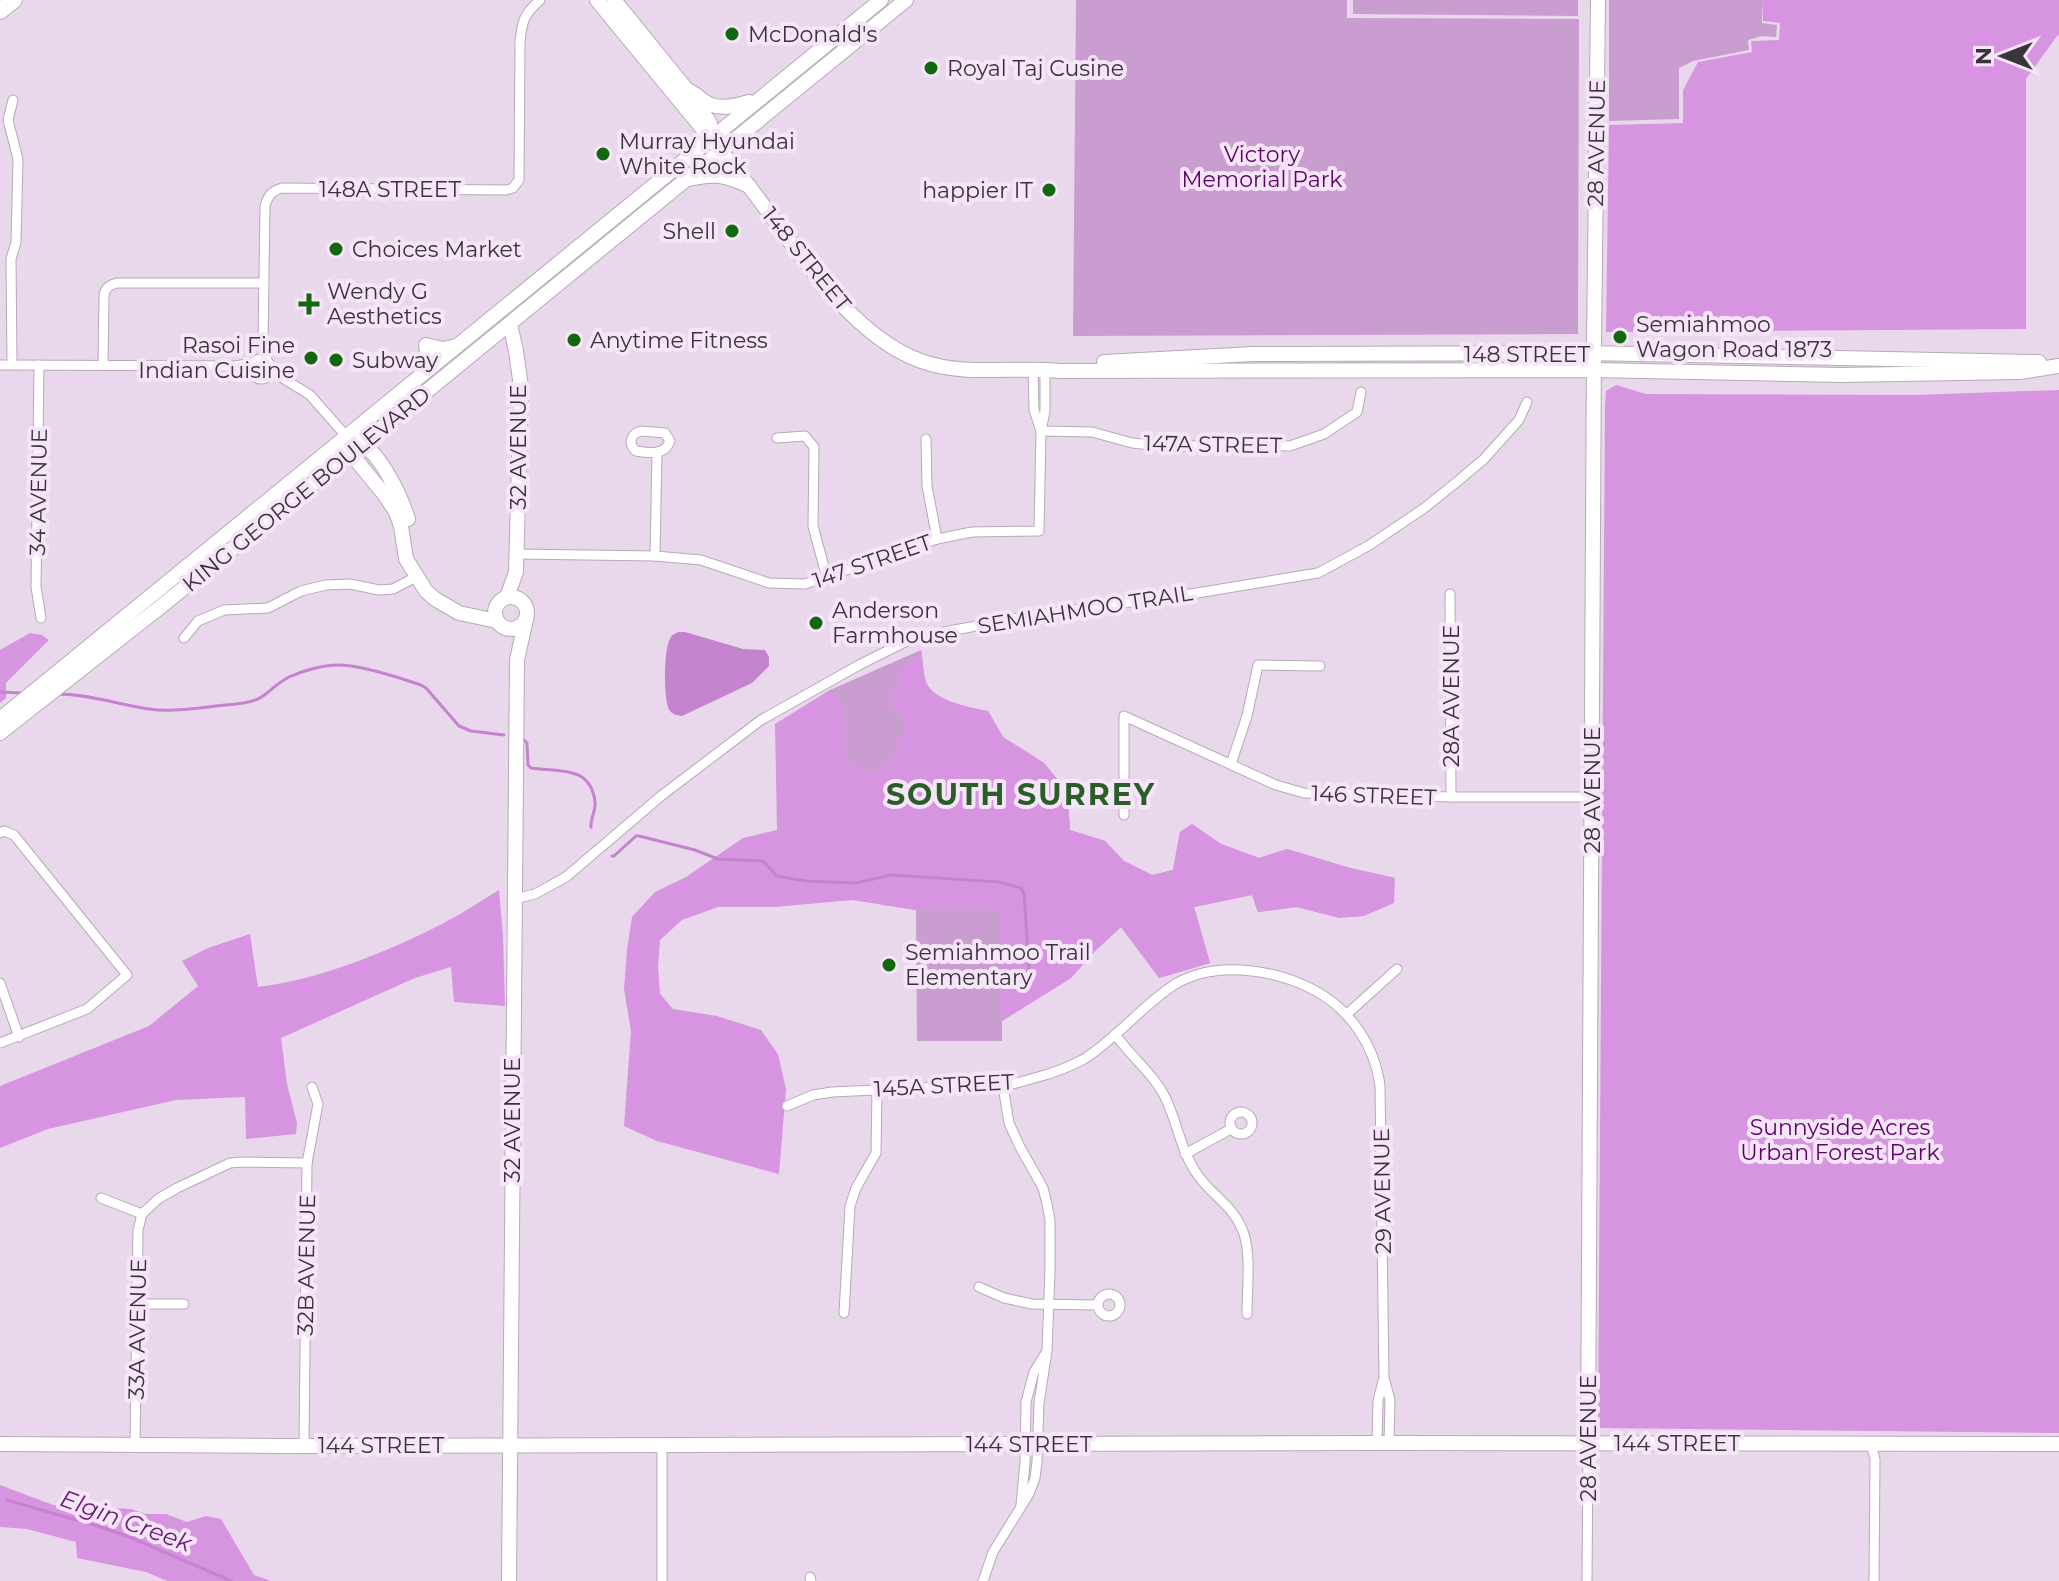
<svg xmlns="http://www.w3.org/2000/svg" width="2059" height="1581" viewBox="0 0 2059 1581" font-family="Montserrat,sans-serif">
<rect width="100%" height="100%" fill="#e9d8eb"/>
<!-- green -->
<g fill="#ca9dd0">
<polygon points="1076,0 1347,0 1347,18 1579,19 1578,334 1073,336"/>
<polygon points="1353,0 1578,0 1578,16 1353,14"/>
<polygon points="1609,0 1762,0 1762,23 1777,25 1776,37 1762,36 1748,40 1749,50 1693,61 1679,68 1679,119 1609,121"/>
<path d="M 921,650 C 923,660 923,673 926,682 C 933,701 971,708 988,711 L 1003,737 L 1044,763 L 1057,779 L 1068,800 L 1070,830 L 1105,841 L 1124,861 L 1152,875 L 1173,870 L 1180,832 L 1192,824 L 1221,844 L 1259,858 L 1287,849 L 1350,868 L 1395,878 L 1340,918 L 1297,907 L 1258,912 L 1252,895 L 1194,907 L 1210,963 L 1159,978 L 1121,927 L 1095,951 L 1071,978 L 1002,1021 L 1002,1041 L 917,1041 L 916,910 L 883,905 L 804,707 L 830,690 Z"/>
</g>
<!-- forest -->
<g fill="#d794e0">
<polygon points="1762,0 2059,0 2059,35 2057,36 2026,79 2026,329 1606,332 1609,125 1683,123 1683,90 1698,62 1752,52 1751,41 1779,40 1780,23 1763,21"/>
<polygon points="1616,385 1646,394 1915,395 2059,390 2059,1433 1598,1428 1605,407 1606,391"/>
<polygon points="30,633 42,635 49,640 6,683 6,698 0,703 0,650"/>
<path d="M 921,650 C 923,660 923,673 926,682 C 933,701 971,708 988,711 L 1003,737 L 1044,763 L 1057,779 L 1068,800 L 1070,830 L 1105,841 L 1124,861 L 1152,875 L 1173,870 L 1180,832 L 1192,824 L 1221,844 L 1259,858 L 1287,849 L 1350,868 L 1395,878 L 1394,903 L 1364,916 L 1340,918 L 1296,907 L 1258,912 L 1252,895 L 1194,907 L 1210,963 L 1159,978 L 1121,927 L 1095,951 L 1071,978 L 1002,1021 L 1000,909 L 916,910 L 852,900 L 775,907 L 718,907 L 682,920 L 660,940 L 658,967 L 660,994 L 673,1009 L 717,1016 L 761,1030 L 778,1054 L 786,1089 L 779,1174 L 657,1141 L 624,1126 L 631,1031 L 624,989 L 627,950 L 632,917 L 655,892 L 686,877 L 743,838 L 777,830 L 775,724 L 830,690 L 844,708 L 846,760 L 875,774 L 891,756 L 907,722 L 888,704 L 900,673 Z"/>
<path d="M 499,890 L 503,935 L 505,1006 L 454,1002 L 451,967 L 415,978 L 281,1038 L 287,1084 L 297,1123 L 296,1134 L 246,1139 L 245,1097 L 176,1100 L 48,1129 L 0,1148 L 0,1086 L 149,1026 L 198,986 L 182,961 L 208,948 L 250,934 L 258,987 C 321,979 384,953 440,925 C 460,915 479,902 499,890 Z"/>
<polygon points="0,1485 53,1505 131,1509 146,1514 166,1514 187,1522 206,1516 221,1519 254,1575 271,1581 167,1581 146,1572 77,1558 76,1542 27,1529 0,1527"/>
</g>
<!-- water -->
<path fill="#c583cf" d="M 678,632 L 685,632 L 743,649 L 765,650 L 769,657 L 769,666 L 752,683 L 682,716 C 677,715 673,715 670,711 C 663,701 664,652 669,641 C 672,634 673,635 678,632 Z"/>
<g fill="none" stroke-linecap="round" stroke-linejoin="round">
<!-- stream -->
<g stroke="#c583cf" stroke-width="3">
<polyline points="0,692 22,693"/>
<path d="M 58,694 C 89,694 119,705 149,709 C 177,713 208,706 236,704 C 268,701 265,690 289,677 C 302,671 323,665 337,665 C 357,664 401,678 421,685 L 426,688 L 459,726 L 471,731 L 504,735"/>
<path d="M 524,740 L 527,743 L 528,765 L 531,768 C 558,772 591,765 595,802 C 596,811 590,819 591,827"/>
<polyline points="612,856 614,856 636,836 639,836 695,850 718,859 763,861 777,876 806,881 856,883 891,875 999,882 1021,888 1024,894 1030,981"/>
<polyline points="7,1500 101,1527 132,1538 231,1581"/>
</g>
<!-- street casing -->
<g stroke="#b8a8ba" stroke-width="11">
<g id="street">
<circle cx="261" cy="369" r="10"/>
<path d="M 267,361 L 263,343 L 265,206 C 268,196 271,191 282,188 L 506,190 L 513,188 L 519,180 L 520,42 C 522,21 524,14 540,0"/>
<polyline points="12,364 11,259 16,242 18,159 8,120 13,100"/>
<polyline points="0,365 235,366 253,363"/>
<polyline points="39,365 36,587 41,618"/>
<path d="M 103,365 L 104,296 C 105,288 109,285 117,283 L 264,283"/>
<polyline points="271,368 281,377 310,395 346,436"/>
<polyline points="1033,370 1034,410 1040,428"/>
<path d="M 641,431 L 665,433 L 670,441 C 665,456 649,453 636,451 C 628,444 630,434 641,431 Z"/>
<polyline points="1041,431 1092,432 1132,443 1170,447 1231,444 1290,446 1324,434 1357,412 1361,392"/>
<polyline points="777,438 805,436 814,447 813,526 827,578"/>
<polyline points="926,439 927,486 937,539"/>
<polyline points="517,554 655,556 701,560 769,583 805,584 937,539 972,532 1039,531 1041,431 1045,411 1045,369"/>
<polyline points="655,556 657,452"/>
<polyline points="1450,594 1451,797"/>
<polyline points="184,638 198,621 224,610 268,608 301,591 326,585 350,584 379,590 393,589 416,577"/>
<polyline points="1231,764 1247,716 1258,665 1320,666"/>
<polyline points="1124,815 1124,716 1276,785 1304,793 1451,797 1592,797"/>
<polyline points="0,833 4,831 14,835 127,975 87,1009 0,1043"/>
<polyline points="514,899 535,894 566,877 661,796 761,720 859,665 907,641 928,635 1029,616 1197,593 1318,573 1368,546 1423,509 1458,481 1484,459 1519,420 1527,402"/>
<polyline points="0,983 19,1037"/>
<polyline points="1347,1014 1397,969"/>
<path d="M 1115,1034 C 1130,1056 1153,1073 1165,1097 C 1177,1121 1180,1148 1195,1171 C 1210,1196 1233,1203 1244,1234 C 1251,1256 1247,1290 1247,1314"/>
<polyline points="1003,1086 1009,1123 1020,1147 1043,1188 1047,1204 1050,1220 1050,1270 1047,1351"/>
<path d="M 787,1106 L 813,1095 L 832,1092 C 869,1090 905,1089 942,1087 C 962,1087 983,1089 1003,1086 C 1015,1084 1027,1080 1038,1077 C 1053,1073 1071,1066 1084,1059 C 1113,1041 1140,1009 1168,989 C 1209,959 1272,968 1314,990 C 1350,1009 1375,1046 1380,1086 L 1384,1378 L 1390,1400 L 1389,1443"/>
<circle cx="1241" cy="1123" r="11"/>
<polyline points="1185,1154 1231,1129"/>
<polyline points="101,1198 142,1214"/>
<polyline points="979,1287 1004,1298 1032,1304 1098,1305"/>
<circle cx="1109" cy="1305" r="11"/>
<polyline points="137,1304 184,1304"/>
<polyline points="844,1313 850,1206 856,1188 876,1153 877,1090"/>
<polyline points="1377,1443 1378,1401 1383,1381"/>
<polyline points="1871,1443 1875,1459 1874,1581"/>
<polyline points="135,1445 138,1230 142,1214 158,1199 177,1188 230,1163 241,1162 307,1163"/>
<polyline points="662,1445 662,1581"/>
<polyline points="304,1446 307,1163 318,1104 312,1087"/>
<polyline points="810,1577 811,1581"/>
<polyline points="983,1581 993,1552 1029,1494 1035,1478 1037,1462 1039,1403 1047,1351 1034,1372 1026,1402 1025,1463 1021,1505"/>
<polyline points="1587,1581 1588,1443"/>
</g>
</g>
<!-- secondary casing -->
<g stroke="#b8a8ba" stroke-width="16">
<g id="secondary">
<path d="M 597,0 C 644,58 693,116 740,175 C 789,235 845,334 921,361 C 965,377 1014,366 1060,371 L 1594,370 L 1841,375 L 2020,372 L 2059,366"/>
<polyline points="614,0 687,90 710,123"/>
<polyline points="1104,362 1253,354 1585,353 2039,362"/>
<polyline points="346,436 351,453 356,460 384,494 396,512 401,526 406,559 426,591 435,599 459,613 497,621"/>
<path d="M 354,439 C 379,449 400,494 408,519"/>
<circle cx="511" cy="613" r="16"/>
<polyline points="507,597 516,572 521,387 516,351 510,324"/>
<polyline points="1588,1443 1594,344 1598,0"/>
<polyline points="0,1444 280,1446 1389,1443 2059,1444"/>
<polyline points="509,1581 517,660 526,619"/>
</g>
</g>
<!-- primary casing -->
<g stroke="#b8a8ba" stroke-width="16">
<g id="primary">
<path d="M 687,90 C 695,93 698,97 704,101 C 717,111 735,106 749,102"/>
<path d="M 689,179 C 715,173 725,175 749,186"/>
<polyline points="424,373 428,359 426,345 442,349 457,346"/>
<polyline points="0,719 881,0"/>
<polyline points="0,733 159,608 351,453 906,0"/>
</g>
</g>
<!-- highway casing -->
<g stroke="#b8a8ba" stroke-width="18">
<polyline id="highway" points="0,11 14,0"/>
</g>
<!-- street -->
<use href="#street" stroke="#fff" stroke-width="9"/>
<!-- secondary -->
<use href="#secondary" stroke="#fff" stroke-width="14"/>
<!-- primary -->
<use href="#primary" stroke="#fff" stroke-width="14"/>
<!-- highway -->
<use href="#highway" stroke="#fff" stroke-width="16"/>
</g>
<!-- markers -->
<g fill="#12680e" stroke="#f6e5f8" stroke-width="3">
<circle cx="732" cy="34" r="8"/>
<circle cx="931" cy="68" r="8"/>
<circle cx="603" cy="154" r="8"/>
<circle cx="1049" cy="190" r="8"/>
<circle cx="732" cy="231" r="8"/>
<circle cx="336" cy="249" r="8"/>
<path d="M305 292h8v8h8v8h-8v8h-8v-8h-8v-8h8z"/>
<circle cx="1620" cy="337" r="8"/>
<circle cx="574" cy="340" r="8"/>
<circle cx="311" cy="358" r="8"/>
<circle cx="336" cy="360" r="8"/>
<circle cx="816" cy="623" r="8"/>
<circle cx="889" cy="965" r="8"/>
</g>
<g text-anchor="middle" stroke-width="8" stroke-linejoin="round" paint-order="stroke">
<!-- poi labels -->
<g font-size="22" fill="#39333a" stroke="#f6e5f8" text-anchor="start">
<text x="748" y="42">McDonald's</text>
<text x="947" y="76">Royal Taj Cusine</text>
<text x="619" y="149">Murray Hyundai<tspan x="619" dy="25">White Rock</tspan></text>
<text x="1033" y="198" text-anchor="end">happier IT</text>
<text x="716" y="239" text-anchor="end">Shell</text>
<text x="352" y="257">Choices Market</text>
<text x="327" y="299">Wendy G<tspan x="327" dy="25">Aesthetics</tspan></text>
<text x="1636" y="332">Semiahmoo<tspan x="1636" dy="25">Wagon Road 1873</tspan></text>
<text x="590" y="348">Anytime Fitness</text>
<text x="295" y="353" text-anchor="end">Rasoi Fine<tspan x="295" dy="25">Indian Cuisine</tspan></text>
<text x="352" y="368">Subway</text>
<text x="832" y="618">Anderson<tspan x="832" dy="25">Farmhouse</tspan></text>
<text x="905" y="960">Semiahmoo Trail<tspan x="905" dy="25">Elementary</tspan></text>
</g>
<!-- street labels -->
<g font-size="22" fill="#39333a" stroke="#f6e5f8">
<text transform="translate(1596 143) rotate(-89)" y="8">28 AVENUE</text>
<text x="390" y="197">148A STREET</text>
<text transform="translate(807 259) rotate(51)" y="8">148 STREET</text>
<text x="1527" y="362">148 STREET</text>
<text transform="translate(1213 444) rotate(1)" y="8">147A STREET</text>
<text transform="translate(518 447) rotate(-90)" y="8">32 AVENUE</text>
<text transform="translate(306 489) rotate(-39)" y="8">KING GEORGE BOULEVARD</text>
<text transform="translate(38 492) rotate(-89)" y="8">34 AVENUE</text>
<text transform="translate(872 561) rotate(-19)" y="8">147 STREET</text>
<text transform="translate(1085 609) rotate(-9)" y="8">SEMIAHMOO TRAIL</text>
<text transform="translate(1451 696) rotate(-90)" y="8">28A AVENUE</text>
<text transform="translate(1592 790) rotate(-90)" y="8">28 AVENUE</text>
<text transform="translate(1374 795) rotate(2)" y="8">146 STREET</text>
<text transform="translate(944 1085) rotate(-3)" y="8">145A STREET</text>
<text transform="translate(512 1120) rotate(-90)" y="8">32 AVENUE</text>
<text transform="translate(1382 1191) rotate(-91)" y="8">29 AVENUE</text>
<text transform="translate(306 1265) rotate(-89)" y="8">32B AVENUE</text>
<text transform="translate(137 1329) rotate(-89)" y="8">33A AVENUE</text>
<text transform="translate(1588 1438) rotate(-90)" y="8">28 AVENUE</text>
<text x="1677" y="1451">144 STREET</text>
<text x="1029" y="1452">144 STREET</text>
<text x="381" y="1453">144 STREET</text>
</g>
<!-- park labels -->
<g font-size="22" fill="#5c0367" stroke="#f6e5f8">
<text x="1262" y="162">Victory<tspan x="1262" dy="25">Memorial Park</tspan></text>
<text x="1840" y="1135">Sunnyside Acres<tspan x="1840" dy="25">Urban Forest Park</tspan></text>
</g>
<!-- water labels -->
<g font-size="24" font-style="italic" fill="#6b1a77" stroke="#f6e5f8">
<text transform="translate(126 1521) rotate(20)" y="8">Elgin Creek</text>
</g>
<!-- district labels -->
<g font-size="30" font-weight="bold" letter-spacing="2" fill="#2b5d27" stroke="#f6e5f8">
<text x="1021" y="805">SOUTH SURREY</text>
</g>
</g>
<!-- north arrow -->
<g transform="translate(2003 56) rotate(270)" stroke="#f6e5f8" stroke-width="6" paint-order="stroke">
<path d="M0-6L14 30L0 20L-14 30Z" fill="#39333a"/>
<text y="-12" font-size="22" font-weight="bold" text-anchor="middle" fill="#39333a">N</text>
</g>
</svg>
